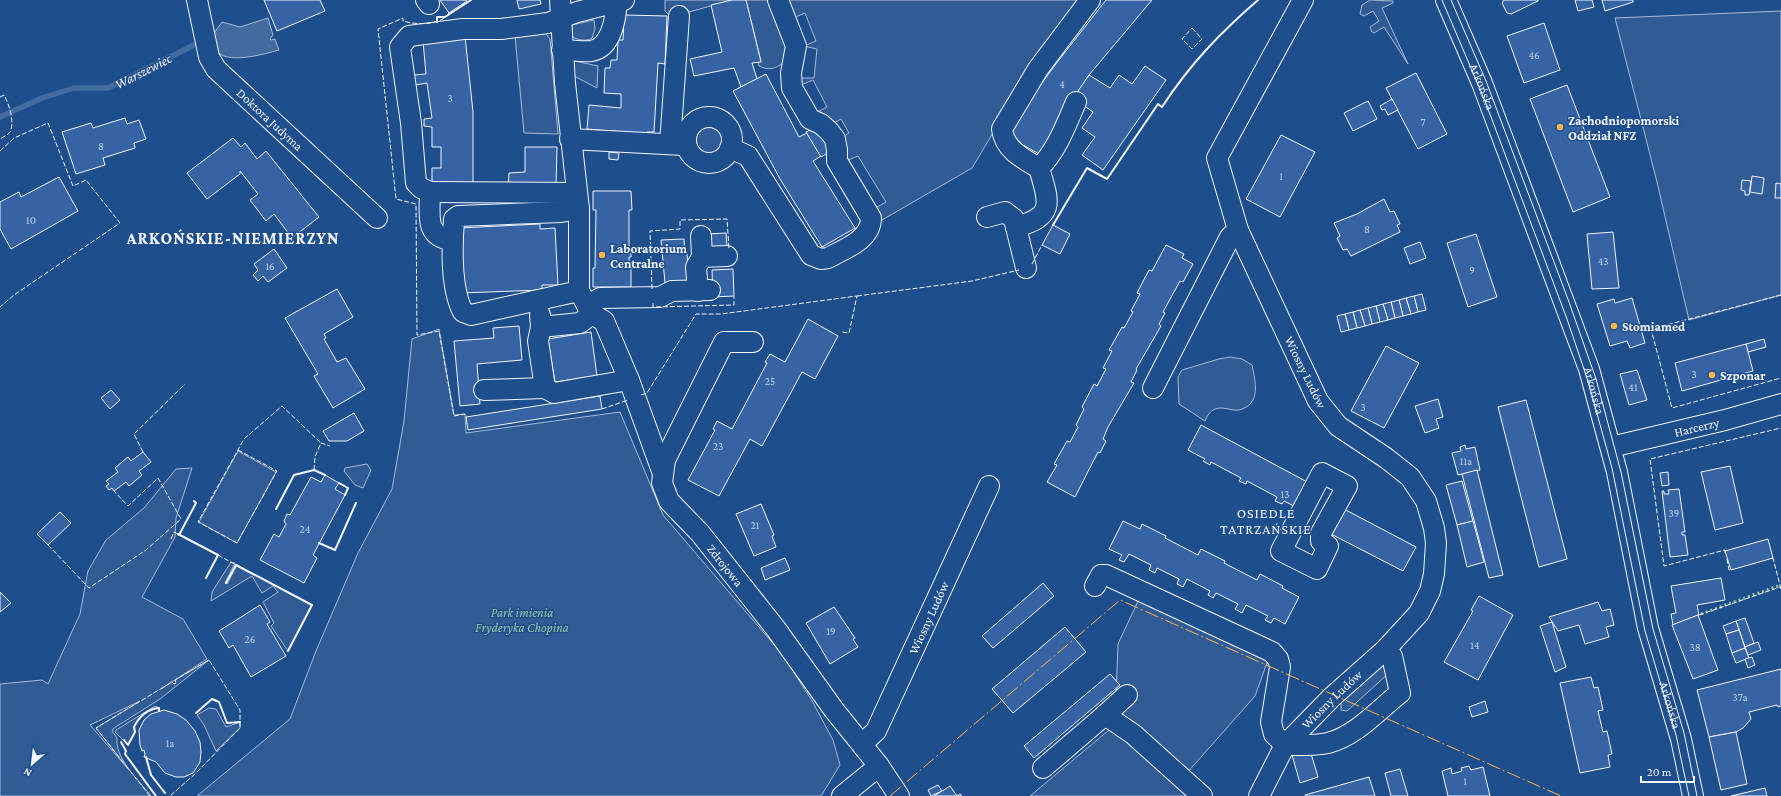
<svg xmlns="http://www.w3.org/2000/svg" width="1781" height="796" viewBox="0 0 1781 796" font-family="'Crimson Pro',serif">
<rect width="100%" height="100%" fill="#1f4e8c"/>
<!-- green -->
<g fill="#305b95" stroke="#a8bbd7" fill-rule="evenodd">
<polygon points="665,0 732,0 671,17 665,11"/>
<path d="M 746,0 L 770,0 L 789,47 L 787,60 C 778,67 771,72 759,66 L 758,62 L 761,61 Z"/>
<polygon points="786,0 1083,0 1031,69 972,168 882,220 875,208 886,202 858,156 846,161 842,137 849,133 841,119 834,123 815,113 827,107 813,80 801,85 801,78 814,78 817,49 804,46 816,41 805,13 793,18"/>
<polygon points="1370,0 1393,1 1393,3 1382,8 1408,64 1384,27 1374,33 1372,32 1370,27 1379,21 1373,11 1364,16 1360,14 1362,5"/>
<polygon points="1781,11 1781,295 1689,320 1657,182 1615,18"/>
<path d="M 594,20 L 595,29 L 592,38 C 586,42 577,40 571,36 L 570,27 L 572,25 Z"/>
<polygon points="545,33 550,39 558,134 524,133 515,36"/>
<polygon points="575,61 598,66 597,88 572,75 572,63"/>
<circle cx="709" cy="139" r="17"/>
<polygon points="439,329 454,415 465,414 466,433 620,412 663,515 782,654 811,699 833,740 840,765 821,796 197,796 290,719 316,651 358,553 392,489 404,421 412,339"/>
<path d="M 1230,357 L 1242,359 L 1252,365 C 1255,381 1262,404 1239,410 C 1231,411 1223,406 1215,409 C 1210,411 1207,416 1205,421 L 1179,404 L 1178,377 L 1182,370 L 1219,359 Z"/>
<polygon points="238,451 276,472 237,543 199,522"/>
<polygon points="367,464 371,470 363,488 355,485 344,471 345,468"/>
<path d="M 192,468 L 176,518 L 175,537 L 142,597 L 183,619 L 207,659 L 161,689 L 172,682 L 174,684 L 176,683 L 175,680 L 209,660 L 160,699 L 114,728 L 112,731 L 117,738 C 115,759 139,780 151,796 L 0,796 L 0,684 L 42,680 L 48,684 L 80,614 L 88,571 L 106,540 L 144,508 L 176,469 ZM 140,701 L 96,728 L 129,770 L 90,725 Z"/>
<polygon points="231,562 235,563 225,583 227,584 237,565 312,605 288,651 271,626 274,623 263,602 278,592 273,586 262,593 252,576 211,601 212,592"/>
<polygon points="1139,599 1268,660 1255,696 1179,782 1195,796 1030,796 1115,725 1118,644"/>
<polygon points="1384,665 1389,673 1347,711 1341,710 1341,702 1380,666"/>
<path d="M 155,706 L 159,708 C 147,709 139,717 134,727 L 135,732 L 128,745 L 115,732 L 116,730 Z"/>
<polygon points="209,708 216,709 226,727 240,722 240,728 216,751 204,725 197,715"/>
</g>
<!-- water -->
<path fill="#446ba0" stroke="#a8bbd7" d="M 268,18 L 273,35 L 270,39 L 271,40 L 275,39 L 279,50 C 264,54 225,66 215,49 C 213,46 213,40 211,37 L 222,22 L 240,27 Z"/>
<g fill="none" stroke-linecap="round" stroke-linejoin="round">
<!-- stream -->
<polyline stroke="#446ba0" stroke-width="5.5" points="0,117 42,98 74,88 108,88 194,45"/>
</g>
<!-- building -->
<g fill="#3563a3" stroke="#f2f6ff">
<polygon points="264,0 320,0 325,11 277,31"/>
<polygon points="440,0 466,0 467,1 449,13"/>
<polygon points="517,0 540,0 541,4 519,9"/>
<polygon points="732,0 746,0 761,62 752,63 757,79 741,87 734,68 694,76 690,59 722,52 711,5"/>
<polygon points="1106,0 1152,0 1089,75 1039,154 1009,137 1034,94 1055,65"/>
<polygon points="1504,0 1538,0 1538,1 1511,14 1507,13 1502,3"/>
<polygon points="1575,0 1592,0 1594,7 1578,11"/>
<polygon points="1602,0 1633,0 1633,2 1605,11"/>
<polygon points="624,15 667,16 665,64 658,63 654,132 647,132 647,134 587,129 589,105 621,108 621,94 604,93 605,68 610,68 611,60 617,60 618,40 623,40"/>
<polygon points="1544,23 1560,70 1524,83 1507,36"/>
<polygon points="465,36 473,112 473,187 432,187 432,168 441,168 441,147 432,147 432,127 424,126 424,119 432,118 427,83 415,85 414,75 426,74 423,41"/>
<polygon points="1145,66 1166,80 1103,170 1082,155 1095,137 1082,128 1093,112 1076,100 1076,94 1089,75 1110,88 1119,75 1132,84"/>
<polygon points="1416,73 1447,134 1418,149 1386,88"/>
<polygon points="766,74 799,137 807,133 821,156 813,161 855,228 822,247 780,179 733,91"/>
<polygon points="1567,85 1610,197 1573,212 1530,99"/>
<polygon points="1392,99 1398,110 1388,115 1385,109 1382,110 1380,106"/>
<polygon points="1368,101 1377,119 1353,131 1344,113"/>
<polygon points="125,118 127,124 139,120 146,139 134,143 135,148 103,158 105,165 76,174 62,132 91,123 93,128"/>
<polygon points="816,127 831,151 821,157 806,132"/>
<polygon points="1281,135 1315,152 1280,217 1246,199"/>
<polygon points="233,138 241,147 245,143 257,159 266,151 319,217 292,238 274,214 266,221 250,200 258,194 240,171 240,174 207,199 187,173"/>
<polygon points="525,147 557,147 556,187 508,187 509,173 525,172"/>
<polygon points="609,152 619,153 618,160 609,159"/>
<polygon points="1752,176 1764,178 1762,194 1750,192"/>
<polygon points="59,177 78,211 11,249 0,229 0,202 19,192 21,197"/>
<polygon points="1742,180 1751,181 1749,195 1745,195 1745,191 1741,190"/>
<polygon points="1776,183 1781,184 1781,198 1775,198"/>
<polygon points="593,191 631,191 632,210 629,210 629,248 631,248 631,257 629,257 629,268 631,269 631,287 593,287 593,268 595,268 596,210 593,210"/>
<polygon points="1384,199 1390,212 1394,211 1400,224 1397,225 1400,232 1351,256 1347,249 1343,250 1337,238 1340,236 1334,223 1357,214"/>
<polygon points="540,224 540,229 555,228 558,285 542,285 542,290 461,293 459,228"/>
<polygon points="1053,225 1070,234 1060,254 1042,245"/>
<polygon points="1613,232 1619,288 1592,289 1587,234"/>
<polygon points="726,233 727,248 707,250 706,234"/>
<polygon points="1476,234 1497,297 1468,307 1447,243"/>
<polygon points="684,239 685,253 687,253 689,282 665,283 661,240"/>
<polygon points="1420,242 1426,258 1410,264 1404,248"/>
<polygon points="1166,245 1184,254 1182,258 1193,264 1183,282 1180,281 1163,312 1165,313 1159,324 1161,326 1136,369 1137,370 1131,382 1134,383 1108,427 1103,439 1106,441 1100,453 1098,452 1075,497 1047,482 1057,465 1054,464 1067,441 1070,442 1078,427 1076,425 1084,409 1082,407 1094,384 1097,386 1106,369 1103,368 1112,351 1109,350 1122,327 1124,328 1133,312 1131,311 1140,294 1137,293 1149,270 1152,271"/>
<polygon points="274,249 287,268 268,282 263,276 258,281 253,275 258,270 254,264"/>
<polygon points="733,269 734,296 713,297 712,270"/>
<polygon points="337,289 353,317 324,334 326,338 324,339 337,362 346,358 365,389 333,408 314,376 318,374 285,318"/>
<polygon points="1422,294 1426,310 1418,312 1414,296"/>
<polygon points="1414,296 1418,312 1411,314 1406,298"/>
<polygon points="1406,298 1411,314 1403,316 1399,300"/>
<polygon points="1632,298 1645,343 1630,348 1627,341 1610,346 1597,304 1614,299 1615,303"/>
<polygon points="1399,300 1403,316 1395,318 1391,302"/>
<polygon points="1391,302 1395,318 1388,320 1383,304"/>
<polygon points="1383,304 1388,320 1380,322 1376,306"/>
<polygon points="1376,306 1380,322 1372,324 1368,308"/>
<polygon points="1368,308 1372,324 1365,326 1360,310"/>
<polygon points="1360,310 1365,326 1357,328 1353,312"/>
<polygon points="1353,312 1357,328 1349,330 1345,314"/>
<polygon points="1345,314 1349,330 1341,332 1337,316"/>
<polygon points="808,319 838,336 815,379 802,372 762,446 750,439 719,496 688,480 715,430 713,429 717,421 732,429 767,363 765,362 770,354 785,362"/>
<polygon points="519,326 522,360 477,364 480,404 460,406 454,341 494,338 493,328"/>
<polygon points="591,332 597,376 555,382 548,339"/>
<polygon points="1764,339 1766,347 1748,352 1746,344"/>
<polygon points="1746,344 1753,371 1682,391 1675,363"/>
<polygon points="1386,346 1419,363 1384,428 1351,411"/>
<polygon points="1637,370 1647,400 1629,405 1620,374"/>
<polygon points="111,390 120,400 110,409 101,398"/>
<polygon points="600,396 602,409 468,430 466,417"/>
<polygon points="1438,399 1443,417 1436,419 1439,428 1425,433 1415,406"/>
<polygon points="1526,400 1567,559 1539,567 1498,407"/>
<polygon points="354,413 364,431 347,441 329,441 323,431"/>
<polygon points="1201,425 1311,484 1298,508 1284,501 1282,504 1275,501 1277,497 1247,481 1246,484 1239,481 1241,478 1211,462 1210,465 1203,461 1205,459 1188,450"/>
<polygon points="1465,445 1466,449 1475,447 1480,470 1458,475 1452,453 1461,451 1460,447"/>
<polygon points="143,452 151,462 139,471 142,475 129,486 126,482 114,491 112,488 109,490 106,486 109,484 106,481 118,472 115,468 128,457 131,461"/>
<polygon points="1730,466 1743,523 1715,530 1701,472"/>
<polygon points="1477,470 1503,575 1489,578 1462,474"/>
<polygon points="1668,472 1669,485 1662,486 1660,473"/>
<polygon points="325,475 339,483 335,489 345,495 313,555 317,558 304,583 260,560 274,534 279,537 286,524 284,521 287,514 290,515 311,477 321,482"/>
<polygon points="1462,481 1473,521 1457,525 1446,485"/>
<polygon points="1679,489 1685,532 1682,532 1682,535 1685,535 1688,555 1670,557 1662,491 1664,491 1664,494 1669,494 1668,490"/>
<polygon points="761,504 774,535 772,536 776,547 754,556 736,514"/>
<polygon points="1342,508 1416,547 1403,571 1329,533"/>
<polygon points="60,512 71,523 48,545 37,534"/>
<polygon points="1123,521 1140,529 1142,524 1166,536 1165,538 1198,555 1201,549 1225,561 1224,563 1257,580 1260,574 1283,586 1282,588 1299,597 1285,624 1274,618 1271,623 1265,620 1268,616 1246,605 1242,613 1235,609 1238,604 1216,593 1213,598 1208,595 1210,591 1187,579 1183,587 1177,584 1179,579 1157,568 1155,573 1149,570 1151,565 1129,554 1124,562 1119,560 1122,555 1109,549"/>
<polygon points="1473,521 1484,562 1467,567 1457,525"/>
<polygon points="1768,539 1773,558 1731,570 1725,551"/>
<polygon points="785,558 790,570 765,580 761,568"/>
<polygon points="1721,578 1725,600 1697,605 1699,615 1673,625 1671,614 1676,613 1671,586"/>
<polygon points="1043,583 1054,596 993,648 982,636"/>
<polygon points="0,592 11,603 0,612"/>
<polygon points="1479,596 1513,615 1478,680 1444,662 1473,611 1471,610"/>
<polygon points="1598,602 1602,611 1610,609 1614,625 1606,627 1609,637 1585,644 1579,625 1558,631 1549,617"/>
<polygon points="260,605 270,622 267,624 286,656 251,677 233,645 229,648 219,631"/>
<polygon points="834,607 855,638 853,639 858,647 830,664 806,623"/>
<polygon points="1698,615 1718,670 1693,679 1672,625"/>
<polygon points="1745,618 1754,643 1745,647 1736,621"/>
<polygon points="1736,621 1739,630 1726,634 1723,626"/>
<polygon points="1552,622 1566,667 1555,672 1540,626"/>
<polygon points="1065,627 1086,652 1013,713 992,689"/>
<polygon points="1739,630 1745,648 1732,653 1726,634"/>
<polygon points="1758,642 1761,650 1748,655 1745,647"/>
<polygon points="1745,648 1749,658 1736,663 1732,653"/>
<polygon points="1752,657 1755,665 1748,668 1745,659"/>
<polygon points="1781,669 1781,706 1778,707 1777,705 1749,712 1751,719 1743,728 1736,732 1709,737 1697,690"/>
<polygon points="1110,674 1120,685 1034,758 1024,746"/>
<polygon points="1591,677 1594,688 1598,687 1603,710 1598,711 1603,732 1607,731 1612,754 1608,755 1610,767 1580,773 1560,683"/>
<polygon points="1485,701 1488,712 1472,717 1469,707"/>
<polygon points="164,710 177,714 186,720 195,731 200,742 201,752 200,762 193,773 184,777 176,777 165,773 156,762 144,757 145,754 144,750 142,751 140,745 139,730 144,720 151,714"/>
<polygon points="1736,732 1747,784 1721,790 1709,737"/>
<polygon points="1310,750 1318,777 1300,783 1292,755"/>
<polygon points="1469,766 1471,770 1483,767 1490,796 1448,796 1442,771 1451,768 1452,774 1462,771 1461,768"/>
<polygon points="1400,769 1408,796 1391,796 1385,773"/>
<polygon points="1369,777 1375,796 1305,796 1305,795"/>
<polygon points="938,785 942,791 931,796 928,790"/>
<polygon points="950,786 957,796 960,794 962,796 934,796"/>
<polygon points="1765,788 1767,796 1731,796"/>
</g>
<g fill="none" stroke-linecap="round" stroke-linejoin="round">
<!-- minor casing -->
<g stroke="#f2f6ff" stroke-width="22">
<g id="minor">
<path id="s1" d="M 197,0 L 209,57 L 216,69 L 377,218"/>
<polyline points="426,0 429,4"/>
<polyline points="560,0 565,83 579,209 579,291 592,314 604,321 629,380"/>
<path id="s2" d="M 1446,0 L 1482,83 L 1589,369 L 1617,472 L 1648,628 L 1681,739 L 1693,796"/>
<path d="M 562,50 C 572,50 582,52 591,51 C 612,48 616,16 617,0"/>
<circle cx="709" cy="140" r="23"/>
<polyline points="570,139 683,145"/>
<polyline points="670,144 679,16"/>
<path d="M 730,148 L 748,156 L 811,255 L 821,259 L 828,258 C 844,249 871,240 871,218 L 837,161 L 837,150 L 835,139 L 829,131 L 821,124 L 810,119 L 792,88 L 791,73 L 796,46 L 778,0"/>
<path d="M 1039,168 C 1023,159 1004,149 1002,129 L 1038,69 L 1090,0"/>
<polyline points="430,192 576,193"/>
<path d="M 579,209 L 561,212 L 458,216 L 454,219 C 452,246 450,287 463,312 L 471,315 L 579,291"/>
<polyline points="987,217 1005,212 1014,219 1026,268"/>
<path d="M 1016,227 C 1056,216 1049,202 1039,168 C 1057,150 1066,125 1076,102"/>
<polyline points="701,236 702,257"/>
<path d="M 452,240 C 424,237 430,214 430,192 L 421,188 L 416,183 L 411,123 L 400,47 L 409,36 L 463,29 L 501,29 L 548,23 L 577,12 L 624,0"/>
<polyline points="698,291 696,267 702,257 727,256"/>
<polyline points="587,306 600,298 660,297 672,291 710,290"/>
<polyline points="540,315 541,327 580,323 592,314"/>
<polyline points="541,327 538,341 545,388 554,393 629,380 662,471"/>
<path id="s3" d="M 753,342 L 724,342 L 665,460 L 662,483 L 669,501 L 700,533 L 776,629 L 834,710 L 879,766 L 899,796"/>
<polyline points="1153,388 1230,237 1238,230"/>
<polyline points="484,390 545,388"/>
<path id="s4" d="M 1611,447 L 1725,420 L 1781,404"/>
<polygon points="1322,473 1347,486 1321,533 1321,541 1328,546 1317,569 1281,551"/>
<path id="s5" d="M 1095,586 L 1101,575 L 1106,575 L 1272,652 L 1278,659 L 1280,667 L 1271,722 L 1274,734 L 1285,745 L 1332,697 L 1385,650 L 1419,613 L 1430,591 L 1434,574 L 1436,543 L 1434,528 L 1426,501 L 1410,477 L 1386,458 L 1338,426 L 1318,401 L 1238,230 L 1217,158 L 1303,0"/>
<polyline points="1105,715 1127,695"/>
<path id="s6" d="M 862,744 L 876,731 L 989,486"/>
<polyline points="1043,768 1105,715 1133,734 1202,796"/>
<polyline points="842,796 879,766"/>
<path d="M 1259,796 L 1285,745 C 1299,745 1314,746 1328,743 C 1356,736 1378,710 1400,693 L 1392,656 L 1385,650"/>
</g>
</g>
<!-- minor -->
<use href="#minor" stroke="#1f4e8c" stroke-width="20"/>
<!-- tram -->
<g stroke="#f2f6ff" stroke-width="1">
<polyline points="1442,0 1485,101 1567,319 1588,381 1612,468 1645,631 1676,735 1689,796"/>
<polyline points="1451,0 1486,81 1569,302 1596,379 1621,472 1653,629 1684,733 1697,796"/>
</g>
<!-- hedge -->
<polyline stroke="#97c8a6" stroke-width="3" stroke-dasharray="2 3" stroke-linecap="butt" points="1701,614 1778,586"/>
<!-- fence -->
<g stroke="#f2f6ff" stroke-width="1" stroke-dasharray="5 2" stroke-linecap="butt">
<path d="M 449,13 C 441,26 416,25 403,21 L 403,18 L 378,29 L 396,199 L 416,204 L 417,335 L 439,331 L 454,416 L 465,414 L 466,417"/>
<polygon points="1192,28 1202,39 1192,49 1182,39"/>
<path d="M 0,97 L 4,95 C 9,104 15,122 10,132 C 8,135 3,137 0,139"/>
<polyline points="0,151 14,138 48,123 73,186 86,180 120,223 14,295 0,307"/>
<polyline points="1032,264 1042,245"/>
<polyline points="652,289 650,231 680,229 680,220 727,219 729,249"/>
<polyline points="1781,295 1651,329 1672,408 1781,378"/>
<polyline points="857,296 972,281 1019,270"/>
<polyline points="653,303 653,307 734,305 734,296"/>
<polyline points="641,395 647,393 696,314 721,314 857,296 849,333 842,332"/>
<polyline points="602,409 628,400"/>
<polyline points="238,450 277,471 237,543 198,522 244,439 282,406 321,443"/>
<polyline points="143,452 134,434 185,384"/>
<polyline points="314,470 315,457 321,443 330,446"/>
<polyline points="171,539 174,532 178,534"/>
<polyline points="48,545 89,588 146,550 181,519 158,478 128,506 114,491"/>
<polyline points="1725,553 1725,550 1664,566 1650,459 1781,428"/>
<polyline points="218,555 236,565"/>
<polyline points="1772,558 1773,558 1781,589"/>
<polyline points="1727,559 1729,570 1733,569"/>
<polyline points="1699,615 1780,587"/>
<polyline points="150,796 96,728 172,682 174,684 176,683 175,680 209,660 240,710 240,728 195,774 170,796"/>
</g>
<!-- wall -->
<g stroke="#f2f6ff" stroke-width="2">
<polyline points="437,22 437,17 445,17 471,0"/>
<path d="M 1053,225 L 1087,168 L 1107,179 L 1158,104 L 1162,107 C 1190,64 1220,33 1258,0"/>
<polyline points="339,483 348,488 345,495"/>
<polyline points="276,509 294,475 314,470 325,475"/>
<polyline points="178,534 218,555 206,578"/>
<polyline points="179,535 196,503 194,501"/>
<polyline points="319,543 335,550 356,503"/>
<polyline points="226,583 236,565 312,605 288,651"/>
<polyline points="196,713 212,699 219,702 227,723 240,722"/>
<path d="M 124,740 L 128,745 L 135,732 L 134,727 C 139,717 147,709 159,708 L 159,711"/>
<polyline points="121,742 126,751 125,754 156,796"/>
<polyline points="146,757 151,775 165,793"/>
</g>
<!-- power -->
<polyline stroke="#ffb74d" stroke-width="1" stroke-dasharray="14 3 2 3" stroke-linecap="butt" points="890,796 1120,600 1561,796"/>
</g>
<!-- markers -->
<g fill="#ffb74d" stroke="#1f4e8c" stroke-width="1.5">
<circle cx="1560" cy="127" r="4"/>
<circle cx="602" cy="255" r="4"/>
<circle cx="1614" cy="326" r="4"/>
<circle cx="1712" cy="375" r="4"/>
</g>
<g text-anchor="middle" stroke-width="3" stroke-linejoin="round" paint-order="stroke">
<!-- number labels -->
<g font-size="11" fill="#c3d1e8">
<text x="1534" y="59">46</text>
<text x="1062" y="88">4</text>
<text x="450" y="102">3</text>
<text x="1423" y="126">7</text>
<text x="101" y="150">8</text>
<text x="1281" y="180">1</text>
<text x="31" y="224">10</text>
<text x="1367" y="233">8</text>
<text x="1603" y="265">43</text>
<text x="270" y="270">16</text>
<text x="1472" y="274">9</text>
<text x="1694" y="378">3</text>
<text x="770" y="385">25</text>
<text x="1633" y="391">41</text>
<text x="1363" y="411">3</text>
<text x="718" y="450">23</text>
<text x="1466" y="465">11a</text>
<text x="1285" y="498">13</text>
<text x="1674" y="517">39</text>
<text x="755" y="529">21</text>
<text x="305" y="533">24</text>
<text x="831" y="635">19</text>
<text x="250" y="643">26</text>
<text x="1475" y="649">14</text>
<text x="1695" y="651">38</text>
<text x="1740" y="701">37a</text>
<text x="170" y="747">1a</text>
<text x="1465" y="785">1</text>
</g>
<!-- street labels -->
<g font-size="13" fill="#f2f6ff" stroke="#1f4e8c">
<text dy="5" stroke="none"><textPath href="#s2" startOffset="94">Arkońska</textPath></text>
<text dy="5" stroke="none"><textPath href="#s1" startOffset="146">Doktora Judyma</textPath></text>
<text transform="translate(1306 372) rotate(64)" y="5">Wiosny Ludów</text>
<text dy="5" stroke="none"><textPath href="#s2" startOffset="418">Arkońska</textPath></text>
<text dy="5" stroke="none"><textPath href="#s4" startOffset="88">Harcerzy</textPath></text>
<text dy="5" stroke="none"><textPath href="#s3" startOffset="289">Zdrojowa</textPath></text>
<text dy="5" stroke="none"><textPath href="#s6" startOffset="144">Wiosny Ludów</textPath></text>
<text dy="5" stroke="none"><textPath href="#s5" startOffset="367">Wiosny Ludów</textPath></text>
<text dy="5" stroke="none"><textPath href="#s2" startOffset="742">Arkońska</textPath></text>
</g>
<!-- poi labels -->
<g font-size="13" font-weight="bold" fill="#f2f6ff" stroke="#1f4e8c" text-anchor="start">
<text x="1568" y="125">Zachodniopomorski<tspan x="1568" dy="15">Oddział NFZ</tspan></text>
<text x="610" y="253">Laboratorium<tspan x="610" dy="15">Centralne</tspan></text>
<text x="1622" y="331">Stomiamed</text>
<text x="1720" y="380">Szponar</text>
</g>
<!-- park labels -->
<g font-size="13" font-style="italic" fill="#97c8a6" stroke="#1f4e8c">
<text x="522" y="617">Park imienia<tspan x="522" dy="15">Fryderyka Chopina</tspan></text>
</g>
<!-- water labels -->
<g font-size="14" font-style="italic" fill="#f2f6ff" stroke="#1f4e8c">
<text transform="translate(143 71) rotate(-27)" y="5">Warszewiec</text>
</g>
<!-- neighbourhood labels -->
<g font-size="14" letter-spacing="1" fill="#f2f6ff" stroke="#1f4e8c">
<text x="1266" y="518">OSIEDLE<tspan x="1266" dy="16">TATRZAŃSKIE</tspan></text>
</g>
<!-- district labels -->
<g font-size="17" font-weight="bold" letter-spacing="1" fill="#f2f6ff" stroke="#1f4e8c">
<text x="233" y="244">ARKOŃSKIE-NIEMIERZYN</text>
</g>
</g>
<!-- north arrow -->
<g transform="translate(32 764) rotate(208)" stroke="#1f4e8c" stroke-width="3" paint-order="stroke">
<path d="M0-3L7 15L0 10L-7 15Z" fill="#f2f6ff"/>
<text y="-6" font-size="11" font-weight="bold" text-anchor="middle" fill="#f2f6ff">N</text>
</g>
<!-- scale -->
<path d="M1641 776v6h53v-6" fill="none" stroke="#f2f6ff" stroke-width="2"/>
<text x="1647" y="776" font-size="12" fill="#f2f6ff" stroke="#1f4e8c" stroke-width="3" paint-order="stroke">20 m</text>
</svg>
